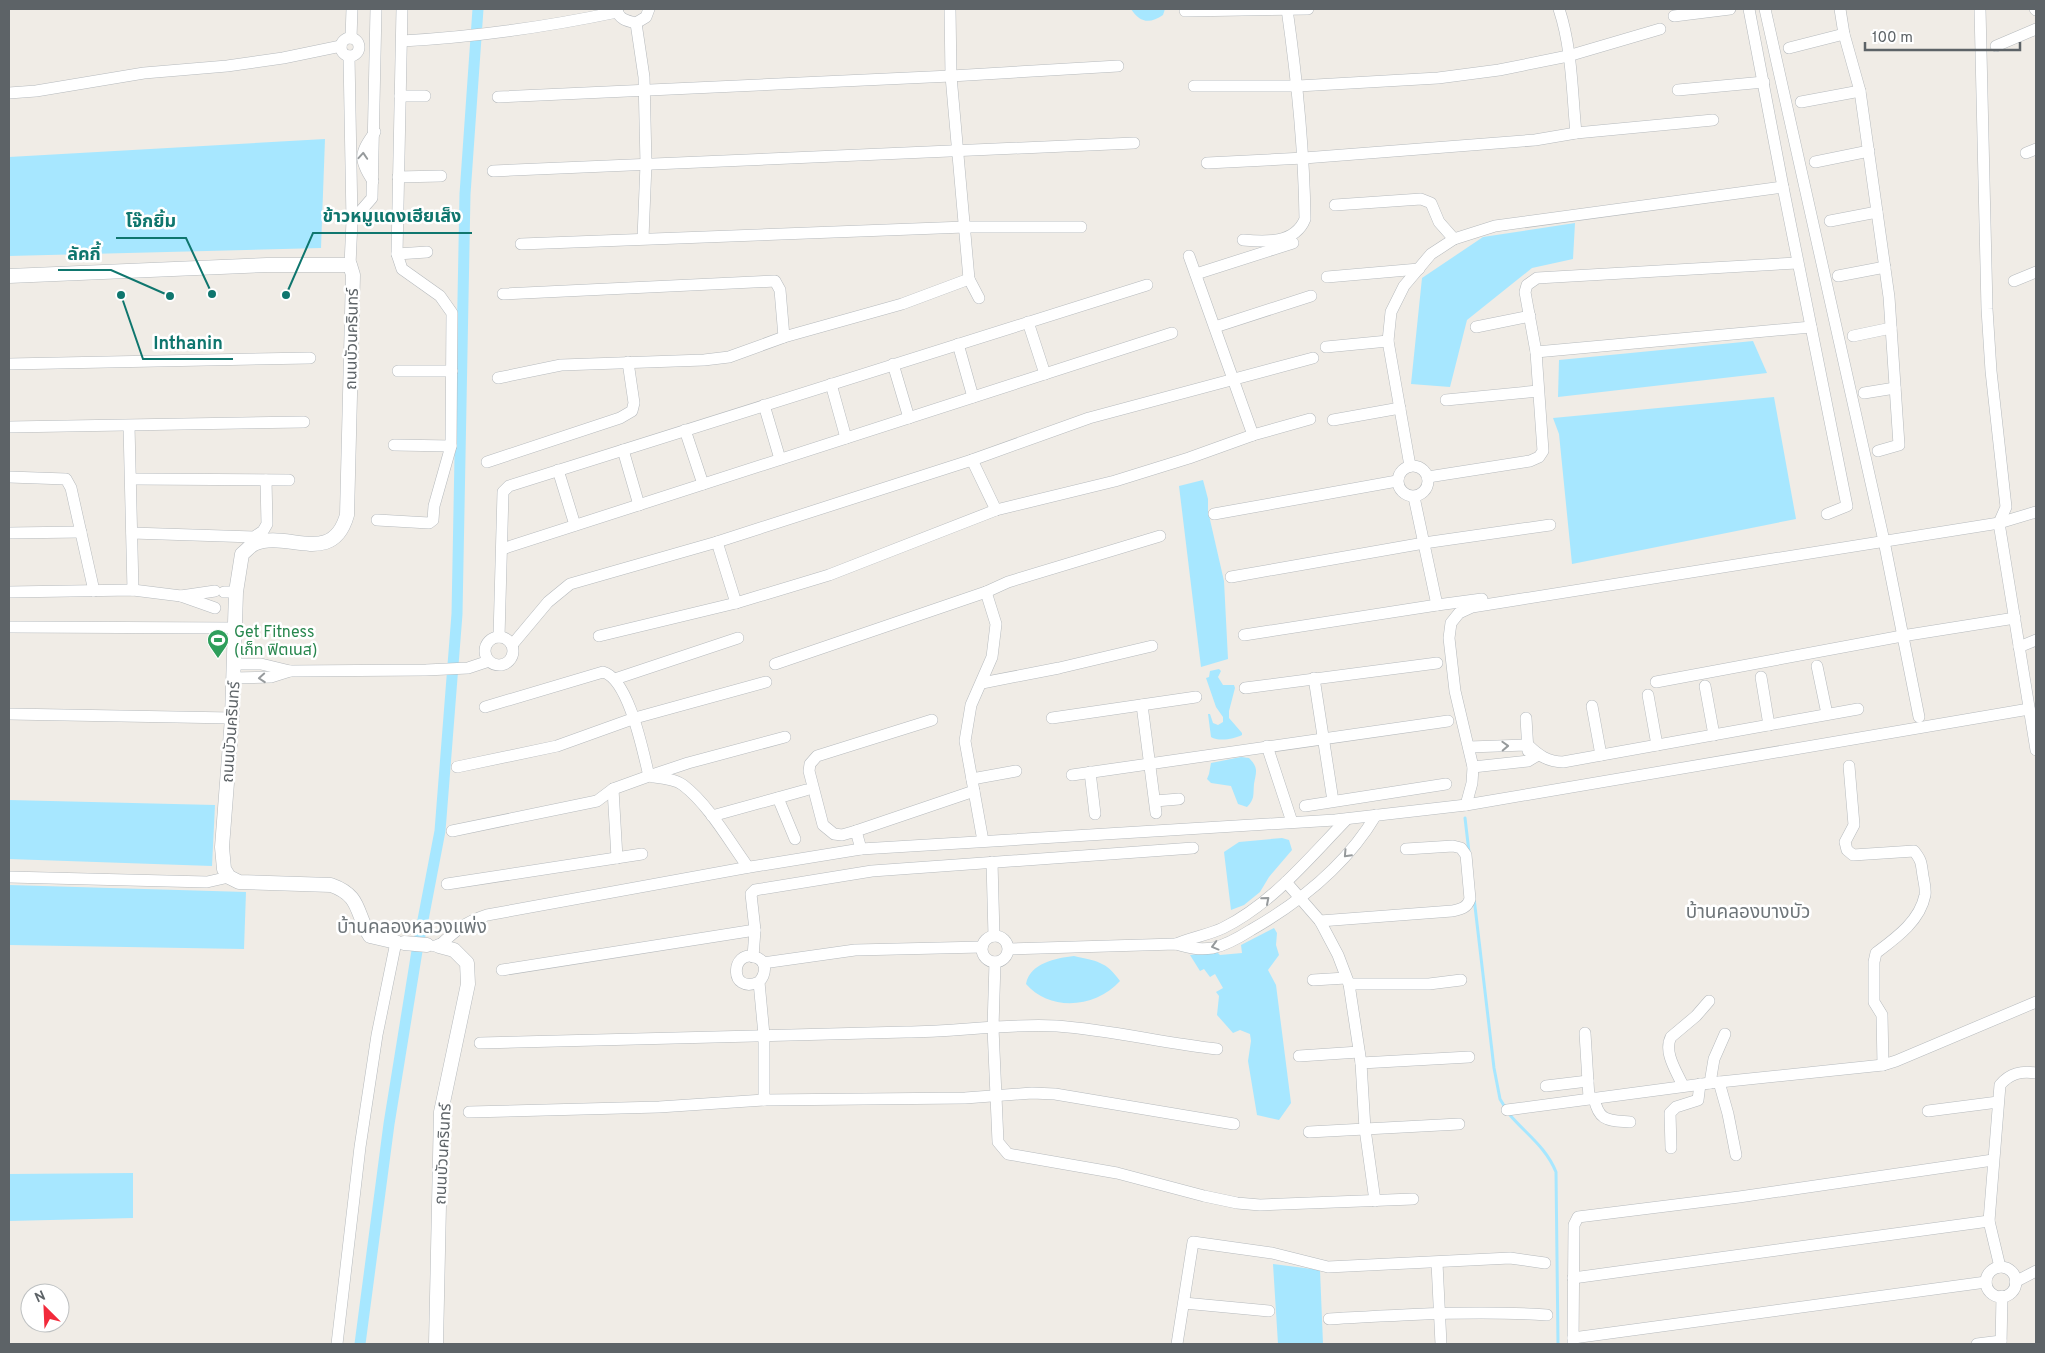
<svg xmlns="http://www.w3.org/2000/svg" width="2045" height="1353" viewBox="0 0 2045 1353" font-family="Overpass,'Noto Sans Thai',sans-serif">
<rect width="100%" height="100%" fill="#f0ece6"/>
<!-- water -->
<g fill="#a7e7ff">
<path d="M 1131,9 L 1165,9 L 1163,15 C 1150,24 1140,23 1131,9 Z"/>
<polygon points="325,139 321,248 9,256 9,157"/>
<polygon points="1575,223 1573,259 1532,268 1467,320 1450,387 1411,384 1422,278 1483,237"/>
<polygon points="1753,341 1767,373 1558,397 1559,360"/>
<polygon points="1774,397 1796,519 1572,564 1559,434 1553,418"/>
<polygon points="1203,480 1208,499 1208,511 1224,581 1228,659 1201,667 1179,486"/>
<path d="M 1219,669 L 1221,671 L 1218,677 L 1223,685 L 1234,685 L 1235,688 L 1229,711 L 1229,718 L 1242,733 L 1242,735 C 1234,739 1219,742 1211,737 L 1208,714 L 1210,714 L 1213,723 L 1218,725 L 1223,722 L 1223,717 L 1216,707 L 1206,678 L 1209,677 L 1210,671 Z"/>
<path d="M 1241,757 L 1249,758 C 1259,768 1256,772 1254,784 C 1253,795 1255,799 1247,807 L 1238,804 L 1231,786 L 1211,783 L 1207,779 L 1209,774 L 1211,763 Z"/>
<polygon points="9,800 215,805 212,866 9,859"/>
<polygon points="1282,838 1289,840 1292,850 1269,877 1260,892 1244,905 1231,910 1224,852 1239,842"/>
<polygon points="9,885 246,892 244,949 9,945"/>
<polygon points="1274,928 1277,933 1276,945 1279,955 1268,970 1276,985 1291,1103 1279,1120 1257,1115 1248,1061 1251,1041 1250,1034 1240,1030 1233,1033 1217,1015 1219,996 1216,992 1223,988 1215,974 1210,977 1204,969 1200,971 1190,955 1217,952 1220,955 1242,953 1241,945"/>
<path d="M 1074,956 C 1096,961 1106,961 1120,981 C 1096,1008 1050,1012 1026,984 C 1030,963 1056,958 1074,956 Z"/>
<polygon points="133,1173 133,1218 9,1221 9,1174"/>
<polygon points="1273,1264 1320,1270 1323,1344 1278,1344"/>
</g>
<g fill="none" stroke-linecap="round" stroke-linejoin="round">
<!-- stream -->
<g stroke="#a7e7ff" stroke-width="3">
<polyline points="1465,818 1469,852"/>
<polyline points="1474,898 1494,1068 1500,1099 1506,1109"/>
<path d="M 1509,1114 C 1526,1134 1546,1147 1556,1172 L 1558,1344"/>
</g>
<!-- canal -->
<polyline stroke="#a7e7ff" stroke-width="11" points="360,1344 389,1124 417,951 440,831 457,614 465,194 478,9"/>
<!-- minor casing -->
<g stroke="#b6babd" stroke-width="12">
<g id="minor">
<path d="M 617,9 C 618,19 627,21 636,23 L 646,17 L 649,9"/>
<polyline points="950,9 951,76 969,279 979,298"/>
<path d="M 1559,9 C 1572,48 1572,92 1576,133"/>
<polyline points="1749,9 1783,187"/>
<polyline points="1765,9 1884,541 1919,717"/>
<polyline points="1840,9 1844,34 1860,91 1889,297 1899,445 1878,451"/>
<polyline points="1980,9 1987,309 1991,371 2006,507 1999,523 2036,750"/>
<polyline points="2035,9 2036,10"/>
<polyline points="1185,11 1308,9"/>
<polyline points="1674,16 1730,9"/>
<polyline points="636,23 644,77 646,164 643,238"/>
<polyline points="351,38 352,9"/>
<circle cx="350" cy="47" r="9"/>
<path d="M 402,41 C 475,37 546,27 617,12"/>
<polyline points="1996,46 2036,29"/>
<polyline points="1789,48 1844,34"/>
<polyline points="349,56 352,221 350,265"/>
<polyline points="1194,86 1298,86 1438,78 1499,70 1568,56 1660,29"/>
<polyline points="1678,90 1764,82"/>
<polyline points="9,93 36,91 144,73 227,66 283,58 341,46"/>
<polyline points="400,96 425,96"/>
<polyline points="498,97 951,76 1118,66"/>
<polyline points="1801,102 1860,91"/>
<polyline points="2026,153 2036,149"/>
<polyline points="1815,162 1869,151"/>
<polyline points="1207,163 1304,158 1535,140 1576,133 1713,120"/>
<polyline points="493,171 1134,143"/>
<polyline points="398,177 441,176"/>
<path d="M 373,181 C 358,159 360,153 375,132"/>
<polyline points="1335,205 1421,199 1431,203 1439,222 1454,239"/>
<polyline points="352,221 372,198 376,9"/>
<polyline points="1830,221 1877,212"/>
<path d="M 1243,240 C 1265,242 1295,244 1305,219 C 1304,148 1297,79 1287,9"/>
<polyline points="521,244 965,227 1081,227"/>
<polyline points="397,254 427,252"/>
<polyline points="1189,256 1253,435"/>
<polyline points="1196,274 1293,243"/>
<polyline points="1838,276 1885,267"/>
<polyline points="1327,277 1419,269"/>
<polyline points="2014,281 2036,272"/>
<polyline points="503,294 775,281 780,290 784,337"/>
<polyline points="1028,322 1045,374"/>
<polyline points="1215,327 1311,296"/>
<polyline points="1476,327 1530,316"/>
<polyline points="1853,336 1891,328"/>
<polyline points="958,344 973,397"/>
<polyline points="1326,347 1388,341"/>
<polyline points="1536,352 1811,327"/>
<polyline points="9,364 310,358"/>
<polyline points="893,364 909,418"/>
<polyline points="398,371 452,371"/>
<polyline points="498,378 561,365 704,360 729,357 784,337 902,304 969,279"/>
<polyline points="831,384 846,438"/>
<polyline points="1864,393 1895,388"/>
<polyline points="1446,400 1538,391"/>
<polyline points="764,405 780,459"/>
<polyline points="1333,420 1400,408"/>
<polyline points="129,426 133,590"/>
<polyline points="9,427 304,422"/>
<polyline points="685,430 703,484"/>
<polyline points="394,445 451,446"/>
<polyline points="623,450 639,505"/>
<polyline points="972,460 996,510"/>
<polyline points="487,462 620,418 632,411 634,403 628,362"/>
<circle cx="1413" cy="481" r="15"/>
<polyline points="1410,466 1388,341 1391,312 1404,286 1431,254 1454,239 1495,226 1783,187 1847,506 1827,514"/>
<polyline points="558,470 575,525"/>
<polyline points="9,477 66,479 71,488 94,591"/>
<polyline points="1428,477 1530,461 1539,457 1543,451 1536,352 1525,292 1527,285 1537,278 1797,263"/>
<polyline points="131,479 289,480"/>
<polyline points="1214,514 1397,481"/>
<polyline points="377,520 429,523 433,520 434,506 451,446 452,313 440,296 402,269 397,254 402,9"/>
<polyline points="9,533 81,532"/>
<polyline points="132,533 254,537 263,531 267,524 266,480"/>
<polyline points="717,542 736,603"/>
<polyline points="502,549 1172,333"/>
<polyline points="1231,577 1424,543 1550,525"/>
<polyline points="9,592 133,590 181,596 215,608"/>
<polyline points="224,592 236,592"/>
<polyline points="181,596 215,591"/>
<polyline points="1437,605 1482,599"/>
<polyline points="9,627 235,628"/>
<polyline points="1244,635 1437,605 1414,497"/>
<polyline points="599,636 736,603 829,575 996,510 1115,481 1189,458 1253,435 1310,419"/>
<circle cx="499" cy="651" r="14"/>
<polyline points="499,637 503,492 509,486 1147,285"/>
<polyline points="512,645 548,602 570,584 717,542 972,460 1089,418 1313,358"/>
<polyline points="2019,647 2036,640"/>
<polyline points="234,664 261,664 290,671"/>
<polyline points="775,664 986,592 1008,582 1160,536"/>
<polyline points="1817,666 1827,714"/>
<polyline points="1761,677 1769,725"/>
<polyline points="234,678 271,677 290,671 426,670 468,668 489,661"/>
<polyline points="1314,678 1333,801"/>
<polyline points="615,679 738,638"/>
<polyline points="1656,682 1902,636 2015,618"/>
<polyline points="982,683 1059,668 1152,646"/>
<polyline points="1705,686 1714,735"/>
<polyline points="1245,688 1437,663"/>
<polyline points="1648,695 1657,745"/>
<polyline points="1142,705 1156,813"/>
<polyline points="1592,706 1601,755"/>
<path d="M 485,707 L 603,672 C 629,679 643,752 649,776"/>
<polyline points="9,714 232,718"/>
<polyline points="1052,718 1196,697"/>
<polyline points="1526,718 1528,751"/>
<polyline points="1267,746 1292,822"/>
<path d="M 1469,747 L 1528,745 C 1538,755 1548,762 1563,762 L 1858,709"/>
<path d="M 1849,766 L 1854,825 L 1845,842 L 1847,850 L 1853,855 L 1914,851 C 1922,861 1921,863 1923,876 C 1924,882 1926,889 1925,895 C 1920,921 1896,938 1876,953 L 1874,962 L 1874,1002 L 1882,1015 L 1883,1065"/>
<polyline points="457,767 557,746 635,718 766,682"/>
<polyline points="1473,767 1528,761 1538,755"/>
<polyline points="1090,772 1095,814"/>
<polyline points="1072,775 1448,721"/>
<path d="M 653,777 C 663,778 675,779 683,785 C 709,805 729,841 748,867"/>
<polyline points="972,779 1016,771"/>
<polyline points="613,789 617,858"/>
<polyline points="778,798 795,839"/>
<polyline points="1155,801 1179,799"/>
<polyline points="1466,805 1472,783 1473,767 1455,691 1449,638 1451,623 1459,613 1472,607 1999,523 2036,512"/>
<polyline points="1305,806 1446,784"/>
<polyline points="712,816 806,790"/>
<polyline points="452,831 597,801 613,789 649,776 688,763 785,737"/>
<polyline points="856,831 974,791"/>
<polyline points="983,841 965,741 971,705 992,657 996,624 986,592"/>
<polyline points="861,849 856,831 842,835 834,834 823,825 809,771 810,764 817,756 932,720"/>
<polyline points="992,862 994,936"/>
<polyline points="9,877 207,882 229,877"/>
<polyline points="1286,882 1320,921 1338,955 1349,984 1361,1063 1365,1129 1375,1201"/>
<polyline points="447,884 642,854"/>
<path d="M 1320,921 L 1452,911 C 1461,909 1467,908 1470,899 L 1466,855 L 1461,848 L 1453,846 L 1406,849"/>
<circle cx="995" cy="949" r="13"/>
<path d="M 1176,944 C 1190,938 1211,934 1223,928 C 1273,903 1309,858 1347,819"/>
<path d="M 434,946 L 439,946 C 455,931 465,922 487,915 L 744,868 L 861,849 L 1335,820 L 1466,805 L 2029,709"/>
<path d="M 1009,949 L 1176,944 C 1189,948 1199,950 1213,948 C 1226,945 1240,937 1251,930 C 1300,902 1347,864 1376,815"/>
<polyline points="753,957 755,930 751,894 755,890 872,871 1193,848"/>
<polyline points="995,962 993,1028 998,1142 1008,1154 1117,1173 1204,1196 1237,1203 1260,1205 1413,1199"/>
<polyline points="763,963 855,950 982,947"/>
<polyline points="502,970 755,930"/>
<polyline points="1313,980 1346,978"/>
<path d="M 759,982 C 728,995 731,949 755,957 C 768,961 766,974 759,982 L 764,1035 L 764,1100"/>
<polyline points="1349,984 1429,984 1461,980"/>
<polyline points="1585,1033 1589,1098"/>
<path d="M 480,1043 C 622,1038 764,1035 906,1032 C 956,1032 1007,1023 1057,1026 C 1111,1030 1163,1043 1217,1049"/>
<polyline points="1299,1056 1359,1052"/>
<polyline points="1361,1063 1469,1057"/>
<polyline points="1719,1082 1728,1114 1736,1155"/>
<polyline points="1710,1083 1714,1059 1725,1034"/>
<polyline points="1546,1086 1588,1081"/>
<path d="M 1683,1086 C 1677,1072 1663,1052 1671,1037 L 1696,1016 L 1709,1001"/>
<path d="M 1594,1098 C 1599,1122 1608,1120 1630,1122"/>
<polyline points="1507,1110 1710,1083 1883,1065 1896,1061 2036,1002"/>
<polyline points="1928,1111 1998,1102"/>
<polyline points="469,1112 659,1107 764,1100 965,1098 1032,1093 1055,1094 1234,1124"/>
<polyline points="1309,1132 1459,1124"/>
<polyline points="1671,1148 1670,1113 1676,1107 1698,1100 1700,1084"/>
<polyline points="1437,1263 1441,1344"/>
<path d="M 2000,1267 L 1989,1221 L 2000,1085 C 2010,1073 2021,1071 2036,1073"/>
<circle cx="2001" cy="1282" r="15"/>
<polyline points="1573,1278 1989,1221"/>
<polyline points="2015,1282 2036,1271"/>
<polyline points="1184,1303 1269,1311"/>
<path d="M 1329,1319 C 1402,1315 1474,1310 1547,1315"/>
<polyline points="1573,1338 1986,1282"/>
<polyline points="337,1344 360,1147 377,1035 396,942 404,943"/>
<polyline points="1177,1344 1193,1242 1272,1253 1328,1267 1510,1258 1545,1263"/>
<polyline points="1573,1344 1574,1225 1578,1217 1739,1197 1993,1160"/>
<polyline points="1977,1344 2001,1341"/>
<polyline points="2001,1344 2002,1296"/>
</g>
</g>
<!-- tertiary casing -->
<g stroke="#b6babd" stroke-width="15">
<g id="tertiary">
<path d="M 9,276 L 267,265 L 350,265 L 353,275 L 347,515 C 332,568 286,529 254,544 C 250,546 246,551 242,554 L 236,592 L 232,718 L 222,847 L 224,869 L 229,877 L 239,882 L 331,885 C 362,896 355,913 370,936 L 396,942"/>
<polyline points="404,943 427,945"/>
<polyline points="436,1344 441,1112 468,984 467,963 454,950 439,946"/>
</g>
</g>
<!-- minor -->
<use href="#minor" stroke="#fff" stroke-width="11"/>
<!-- tertiary -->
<use href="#tertiary" stroke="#fff" stroke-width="14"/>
</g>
<!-- one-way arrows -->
<defs><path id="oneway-chevron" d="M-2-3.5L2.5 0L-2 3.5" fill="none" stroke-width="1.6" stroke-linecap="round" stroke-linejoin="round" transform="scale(1.25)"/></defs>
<g stroke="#969a9c">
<use href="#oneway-chevron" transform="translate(363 156) rotate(-86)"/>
<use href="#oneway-chevron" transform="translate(262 678) rotate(176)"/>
<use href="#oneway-chevron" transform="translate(1505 746) rotate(-2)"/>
<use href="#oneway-chevron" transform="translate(1347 854) rotate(133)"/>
<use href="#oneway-chevron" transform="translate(1266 900) rotate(-41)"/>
<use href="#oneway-chevron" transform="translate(1215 946) rotate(165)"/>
</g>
<!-- icons -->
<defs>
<g id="stadium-pin" transform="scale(1.125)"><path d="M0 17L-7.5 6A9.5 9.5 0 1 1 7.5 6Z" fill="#2e9e5b" stroke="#fff"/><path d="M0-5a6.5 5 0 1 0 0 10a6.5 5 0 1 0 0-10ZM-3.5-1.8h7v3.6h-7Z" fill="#fff"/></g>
</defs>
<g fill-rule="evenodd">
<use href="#stadium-pin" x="218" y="640"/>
</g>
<g text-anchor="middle" stroke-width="5" stroke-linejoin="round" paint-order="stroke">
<!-- street labels -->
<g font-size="16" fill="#5d6367" stroke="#fff">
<text transform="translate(351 339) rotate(-89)" y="6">ถนนบัวนครินทร์</text>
<text transform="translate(230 732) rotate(-86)" y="6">ถนนบัวนครินทร์</text>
<text transform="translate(442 1154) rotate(-87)" y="6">ถนนบัวนครินทร์</text>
</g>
<!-- leisure labels -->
<g font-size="16" fill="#27864d" stroke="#fff" text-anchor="start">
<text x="234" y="637">Get Fitness<tspan x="234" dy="18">(เก็ท ฟิตเนส)</tspan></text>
</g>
<!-- quarter labels -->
<g font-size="19" fill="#6e7579" stroke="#fff">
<text x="1748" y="918">บ้านคลองบางบัว</text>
<text x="412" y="933">บ้านคลองหลวงแพ่ง</text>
</g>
</g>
<!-- callouts -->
<path fill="none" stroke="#0f766e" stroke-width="2" d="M286 295L313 233H472M212 294L186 238H116M170 296L111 270H58M121 295L143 359H233"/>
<g fill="#0f766e" stroke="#fff" stroke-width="2">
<circle cx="286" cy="295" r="5"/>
<circle cx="212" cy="294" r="5"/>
<circle cx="170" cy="296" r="5"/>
<circle cx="121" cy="295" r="5"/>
</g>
<g font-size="18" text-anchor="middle" font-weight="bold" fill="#0f766e" stroke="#fff" stroke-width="5" stroke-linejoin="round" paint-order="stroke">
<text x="392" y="222">ข้าวหมูแดงเฮียเส็ง</text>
<text x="151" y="227">โจ๊กยิ้ม</text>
<text x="84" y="260">ลัคกี้</text>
<text x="188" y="349">Inthanin</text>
</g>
<!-- border -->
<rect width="2045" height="1353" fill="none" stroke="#5d6367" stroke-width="20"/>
<!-- north arrow -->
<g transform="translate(45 1308) rotate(336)"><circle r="24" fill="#ffffff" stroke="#bec1c2"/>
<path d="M0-4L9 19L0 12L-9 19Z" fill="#f22a3b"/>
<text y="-8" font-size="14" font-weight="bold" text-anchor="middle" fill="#5d6367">N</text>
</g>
<!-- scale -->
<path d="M1865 42v8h155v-8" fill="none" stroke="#5d6367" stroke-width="2.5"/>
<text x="1872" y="42" font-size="15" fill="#5d6367" stroke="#ffffff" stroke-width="4" paint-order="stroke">100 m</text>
</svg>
